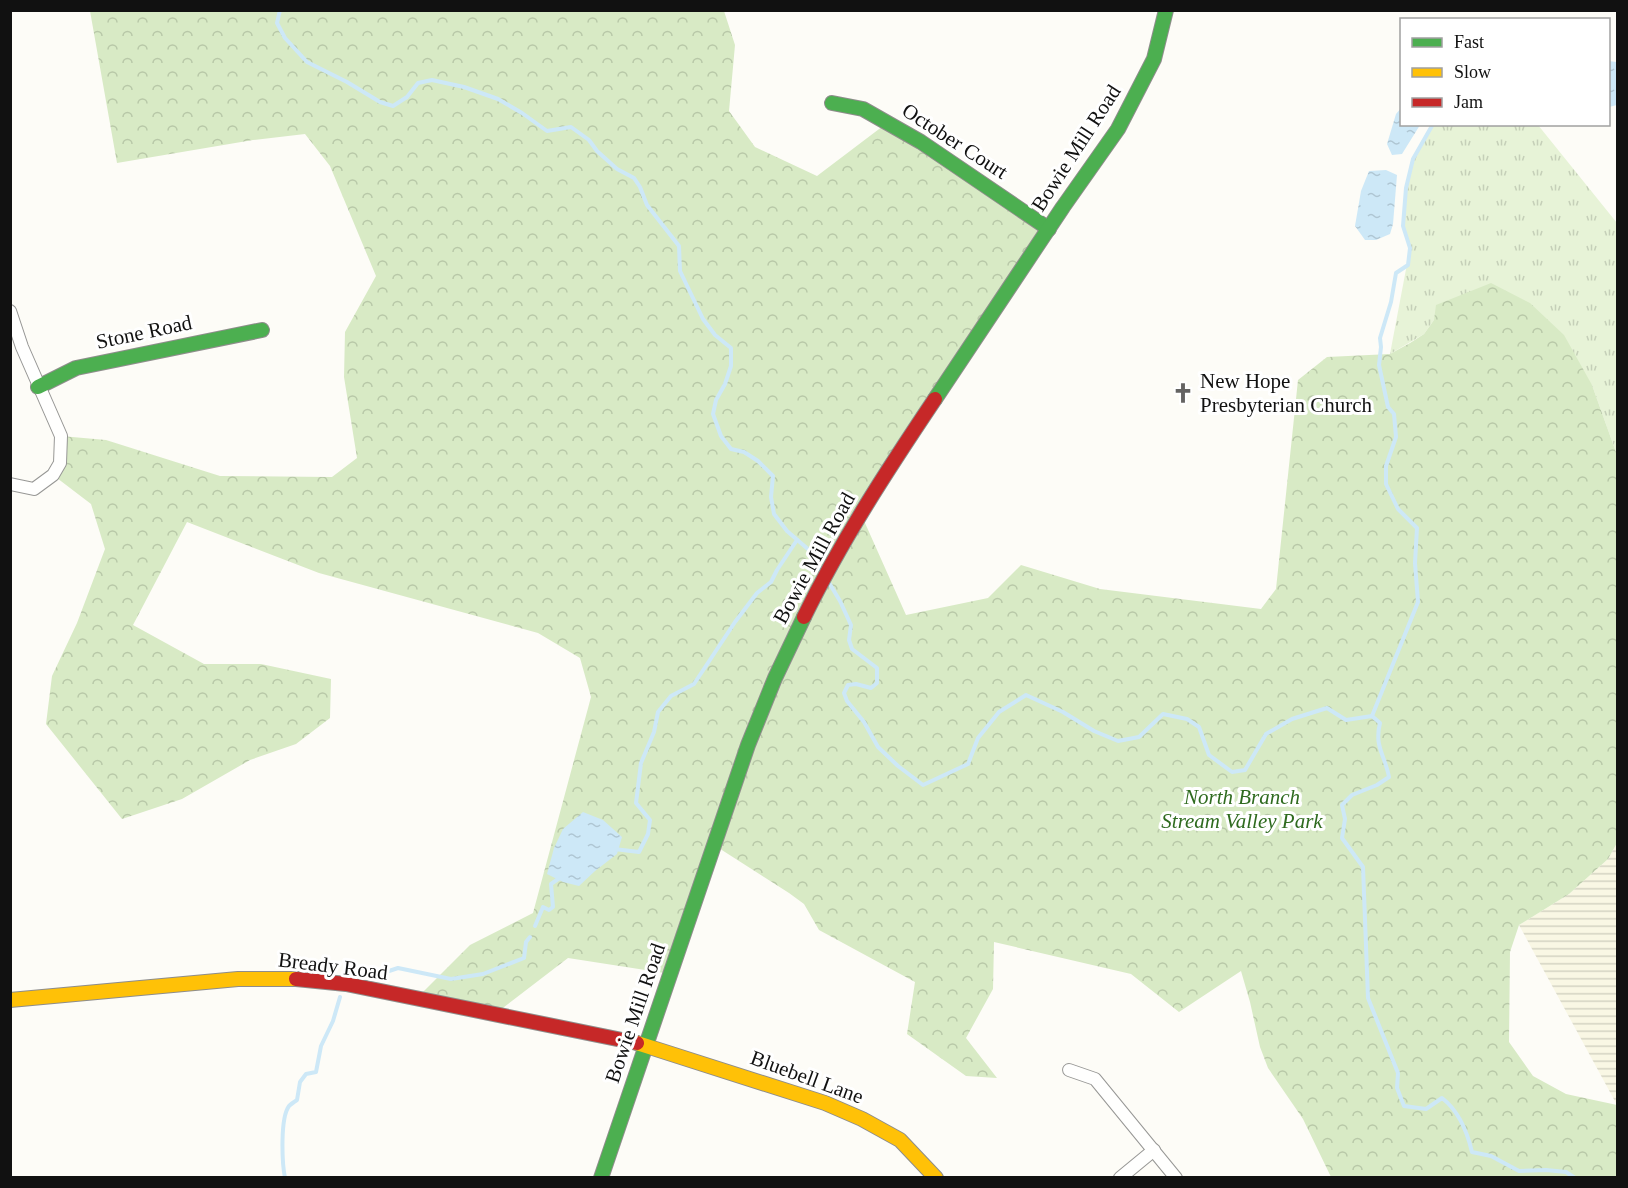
<svg xmlns="http://www.w3.org/2000/svg" width="1628" height="1188" viewBox="0 0 1628 1188" font-family="Georgia,serif">
<defs>
<pattern id="farmland-rules" width="6" height="5" patternUnits="userSpaceOnUse" patternTransform="scale(1.5)"><rect width="6" height="5" fill="#f9f7e4"/><path d="M0 2.5h6" fill="none" stroke="#d4d3c3"/></pattern>
<pattern id="grass-tufts" width="24" height="20" patternUnits="userSpaceOnUse" patternTransform="scale(1.5)"><rect width="24" height="20" fill="#e7f3d7"/><path d="M3 7l-1-3M5 7V3M7 7l1-3M15 17l-1-3M17 17v-4M19 17l1-3" fill="none" stroke="#c5cfb8"/></pattern>
<pattern id="forest-crowns" width="20" height="18" patternUnits="userSpaceOnUse" patternTransform="scale(1.5)"><rect width="20" height="18" fill="#d8eac5"/><path d="M2 6a3 3 0 1 1 6 0M12 15a3 3 0 1 1 6 0" fill="none" stroke="#b8c8a8"/></pattern>
<pattern id="water-ripples" width="26" height="14" patternUnits="userSpaceOnUse" patternTransform="scale(1.5)"><rect width="26" height="14" fill="#cde8f7"/><path d="M2 4q2-2 4 0t4 0M15 11q2-2 4 0t4 0" fill="none" stroke="#afc6d3"/></pattern>
</defs>
<rect width="100%" height="100%" fill="#fdfcf7"/>
<!-- farmland -->
<polygon fill="url(#farmland-rules)" points="1617,843 1617,1105 1519,925 1569,894 1608,859"/>
<!-- grass -->
<polygon fill="url(#grass-tufts)" points="1433,125 1538,125 1617,223 1617,455 1592,385 1434,320 1424,334 1390,354 1410,248 1403,226 1406,188 1413,159"/>
<!-- forest -->
<polygon fill="url(#forest-crowns)" points="90,11 724,11 735,45 729,111 755,147 817,176 887,123 1049,229 861,514 906,615 988,598 1021,565 1100,589 1261,609 1276,589 1298,380 1327,357 1390,354 1410,343 1424,334 1434,320 1436,305 1491,283 1530,303 1564,335 1592,385 1617,455 1617,843 1608,859 1569,894 1519,925 1510,952 1509,1042 1533,1076 1566,1094 1617,1105 1617,1177 1331,1177 1303,1119 1268,1068 1260,1047 1250,1002 1241,971 1179,1012 1131,974 994,942 993,989 966,1038 997,1078 966,1076 907,1034 915,982 819,930 804,904 789,893 714,845 671,974 568,958 495,1014 417,998 470,945 533,913 591,697 580,658 538,633 319,573 187,522 133,625 204,664 261,664 331,679 330,718 296,744 250,760 182,799 122,819 46,724 52,676 77,623 105,549 91,504 53,475 61,436 106,440 220,476 332,477 357,458 344,377 345,332 376,276 330,166 305,134 253,140 117,163"/>
<!-- water -->
<g fill="url(#water-ripples)">
<polygon points="1608,61 1617,62 1617,105 1609,107"/>
<polygon points="1401,108 1402,124 1420,125 1402,154 1392,155 1387,144 1396,114"/>
<polygon points="1386,170 1397,175 1393,224 1390,234 1376,240 1365,240 1355,226 1361,191 1369,171"/>
<polygon points="583,812 603,820 622,837 617,854 595,871 579,886 563,882 547,874 554,848 563,829"/>
</g>
<g fill="none" stroke-linecap="round" stroke-linejoin="round">
<!-- stream -->
<g stroke="#cde8f7" stroke-width="4">
<polyline points="280,10 277,23 285,38 307,62 347,82 380,102 393,106 407,97 418,83 432,80 464,87 498,99 522,113 547,131 571,127 589,140 597,151 617,169 634,178 640,187 647,205 679,246 680,271 703,319 715,335 731,348 731,366 725,384 716,400 713,414 721,436 731,449 744,452 758,461 773,476 771,497 774,514 787,531 809,550 822,572"/>
<path d="M 828,581 L 840,601 L 851,625 L 849,640 L 852,649 L 877,668 L 877,683 L 871,688 L 856,684 L 848,685 L 844,693 L 847,701 L 864,722 L 878,747 L 898,766 L 923,785 L 968,764 L 978,738 L 999,712 L 1026,695 L 1063,712 L 1094,731 L 1118,741 L 1139,737 L 1163,714 L 1187,719 L 1199,727 L 1209,755 L 1232,772 L 1245,770 L 1266,734 L 1292,719 L 1327,708 L 1346,720 L 1372,716 L 1380,723 C 1374,747 1385,755 1389,777 L 1377,785 L 1352,795 L 1342,805 L 1345,819 L 1342,838 L 1363,867 L 1368,998 L 1398,1073 L 1397,1088 L 1404,1106 L 1426,1109 L 1442,1098 C 1459,1111 1467,1131 1472,1152 L 1491,1156 L 1519,1171 L 1546,1170 L 1566,1172 L 1575,1178"/>
<polyline points="1372,716 1418,602 1415,563 1417,528 1398,509 1386,484 1386,466 1396,437 1394,414 1388,407 1379,365 1381,347 1380,338 1391,302 1396,273 1408,265 1410,248 1403,226 1406,188 1413,159 1433,124"/>
<polyline points="614,849 639,852 648,834 650,820 636,803 641,763 654,732 658,712 671,696 694,684 735,622 757,593 771,582 777,570 797,540"/>
<polyline points="535,926 543,907 549,910 553,907 551,884 561,877"/>
<polyline points="377,975 398,968 451,979 483,974 524,958 526,942 530,937"/>
<path d="M 285,1178 C 282,1163 280,1118 289,1106 C 291,1104 294,1102 297,1100 L 300,1082 L 306,1074 L 316,1072 L 321,1046 L 333,1021 L 340,997"/>
</g>
<!-- street casing -->
<g stroke="#979795" stroke-width="14">
<g id="street">
<polyline points="10,311 22,347 61,436 60,463 53,475 34,489 10,484"/>
<polyline points="1069,1070 1095,1079 1176,1178"/>
<polyline points="1120,1178 1154,1150"/>
</g>
</g>
<!-- fast casing -->
<g stroke="#8e8d8b" stroke-width="16">
<g id="fast">
<polyline points="832,103 863,109 921,142 1049,229"/>
<polyline points="38,387 76,368 262,330"/>
<polyline points="935,399 1063,207 1118,129 1154,59 1166,10"/>
<polyline points="601,1178 748,745 775,678 804,617"/>
</g>
</g>
<!-- slow casing -->
<g stroke="#8e8d8b" stroke-width="16">
<g id="slow">
<polyline points="10,1000 238,979 296,979"/>
<polyline points="637,1043 825,1103 862,1119 900,1140 936,1178"/>
</g>
</g>
<!-- jam casing -->
<g stroke="#8e8d8b" stroke-width="16">
<g id="jam">
<path d="M 804,617 C 841,541 888,469 935,399"/>
<polyline points="296,979 346,984 637,1043"/>
</g>
</g>
<!-- street -->
<use href="#street" stroke="#fffffe" stroke-width="12"/>
<!-- fast -->
<use href="#fast" stroke="#4caf50" stroke-width="14"/>
<!-- slow -->
<use href="#slow" stroke="#ffc107" stroke-width="14"/>
<!-- jam -->
<use href="#jam" stroke="#c62828" stroke-width="14"/>
</g>
<!-- icons -->
<defs>
<g id="church-bare" transform="scale(1.62)"><path d="M-1.2-6h2.4v3.5h3.3v2.4h-3.3V6h-2.4V-.1h-3.3v-2.4h3.3Z" fill="#646362" stroke="#fff" stroke-width="2.5" paint-order="stroke"/></g>
</defs>
<g fill-rule="evenodd">
<use href="#church-bare" x="1183" y="393"/>
</g>
<g text-anchor="middle" stroke-width="6" stroke-linejoin="round" paint-order="stroke">
<!-- street labels -->
<g font-size="21" fill="#111" stroke="#fff">
<text transform="translate(955 141) rotate(33)" y="7">October Court</text>
<text transform="translate(1076 148) rotate(-57)" y="7">Bowie Mill Road</text>
<text transform="translate(144 332) rotate(-12)" y="7">Stone Road</text>
<text transform="translate(814 558) rotate(-61)" y="7">Bowie Mill Road</text>
<text transform="translate(333 966) rotate(7)" y="7">Bready Road</text>
<text transform="translate(635 1013) rotate(-71)" y="7">Bowie Mill Road</text>
<text transform="translate(807 1077) rotate(20)" y="7">Bluebell Lane</text>
</g>
<!-- poi labels -->
<g font-size="21" fill="#111" stroke="#fff" text-anchor="start">
<text x="1200" y="388">New Hope<tspan x="1200" dy="24">Presbyterian Church</tspan></text>
</g>
<!-- park labels -->
<g font-size="21" font-style="italic" fill="#2f6b1f" stroke="#fff">
<text x="1242" y="804">North Branch<tspan x="1242" dy="24">Stream Valley Park</tspan></text>
</g>
</g>
<!-- border -->
<rect width="1628" height="1188" fill="none" stroke="#111111" stroke-width="24"/>
<!-- legend -->
<rect x="1400" y="18" width="210" height="108" fill="#ffffff" stroke="#a0a0a0" stroke-width="1.5"/>
<rect x="1412" y="38" width="30" height="9" fill="#4caf50" stroke="#a0a0a0" stroke-width="1.5"/>
<text x="1454" y="48" font-size="18" fill="#111111">Fast</text>
<rect x="1412" y="68" width="30" height="9" fill="#ffc107" stroke="#a0a0a0" stroke-width="1.5"/>
<text x="1454" y="78" font-size="18" fill="#111111">Slow</text>
<rect x="1412" y="98" width="30" height="9" fill="#c62828" stroke="#a0a0a0" stroke-width="1.5"/>
<text x="1454" y="108" font-size="18" fill="#111111">Jam</text>
</svg>
